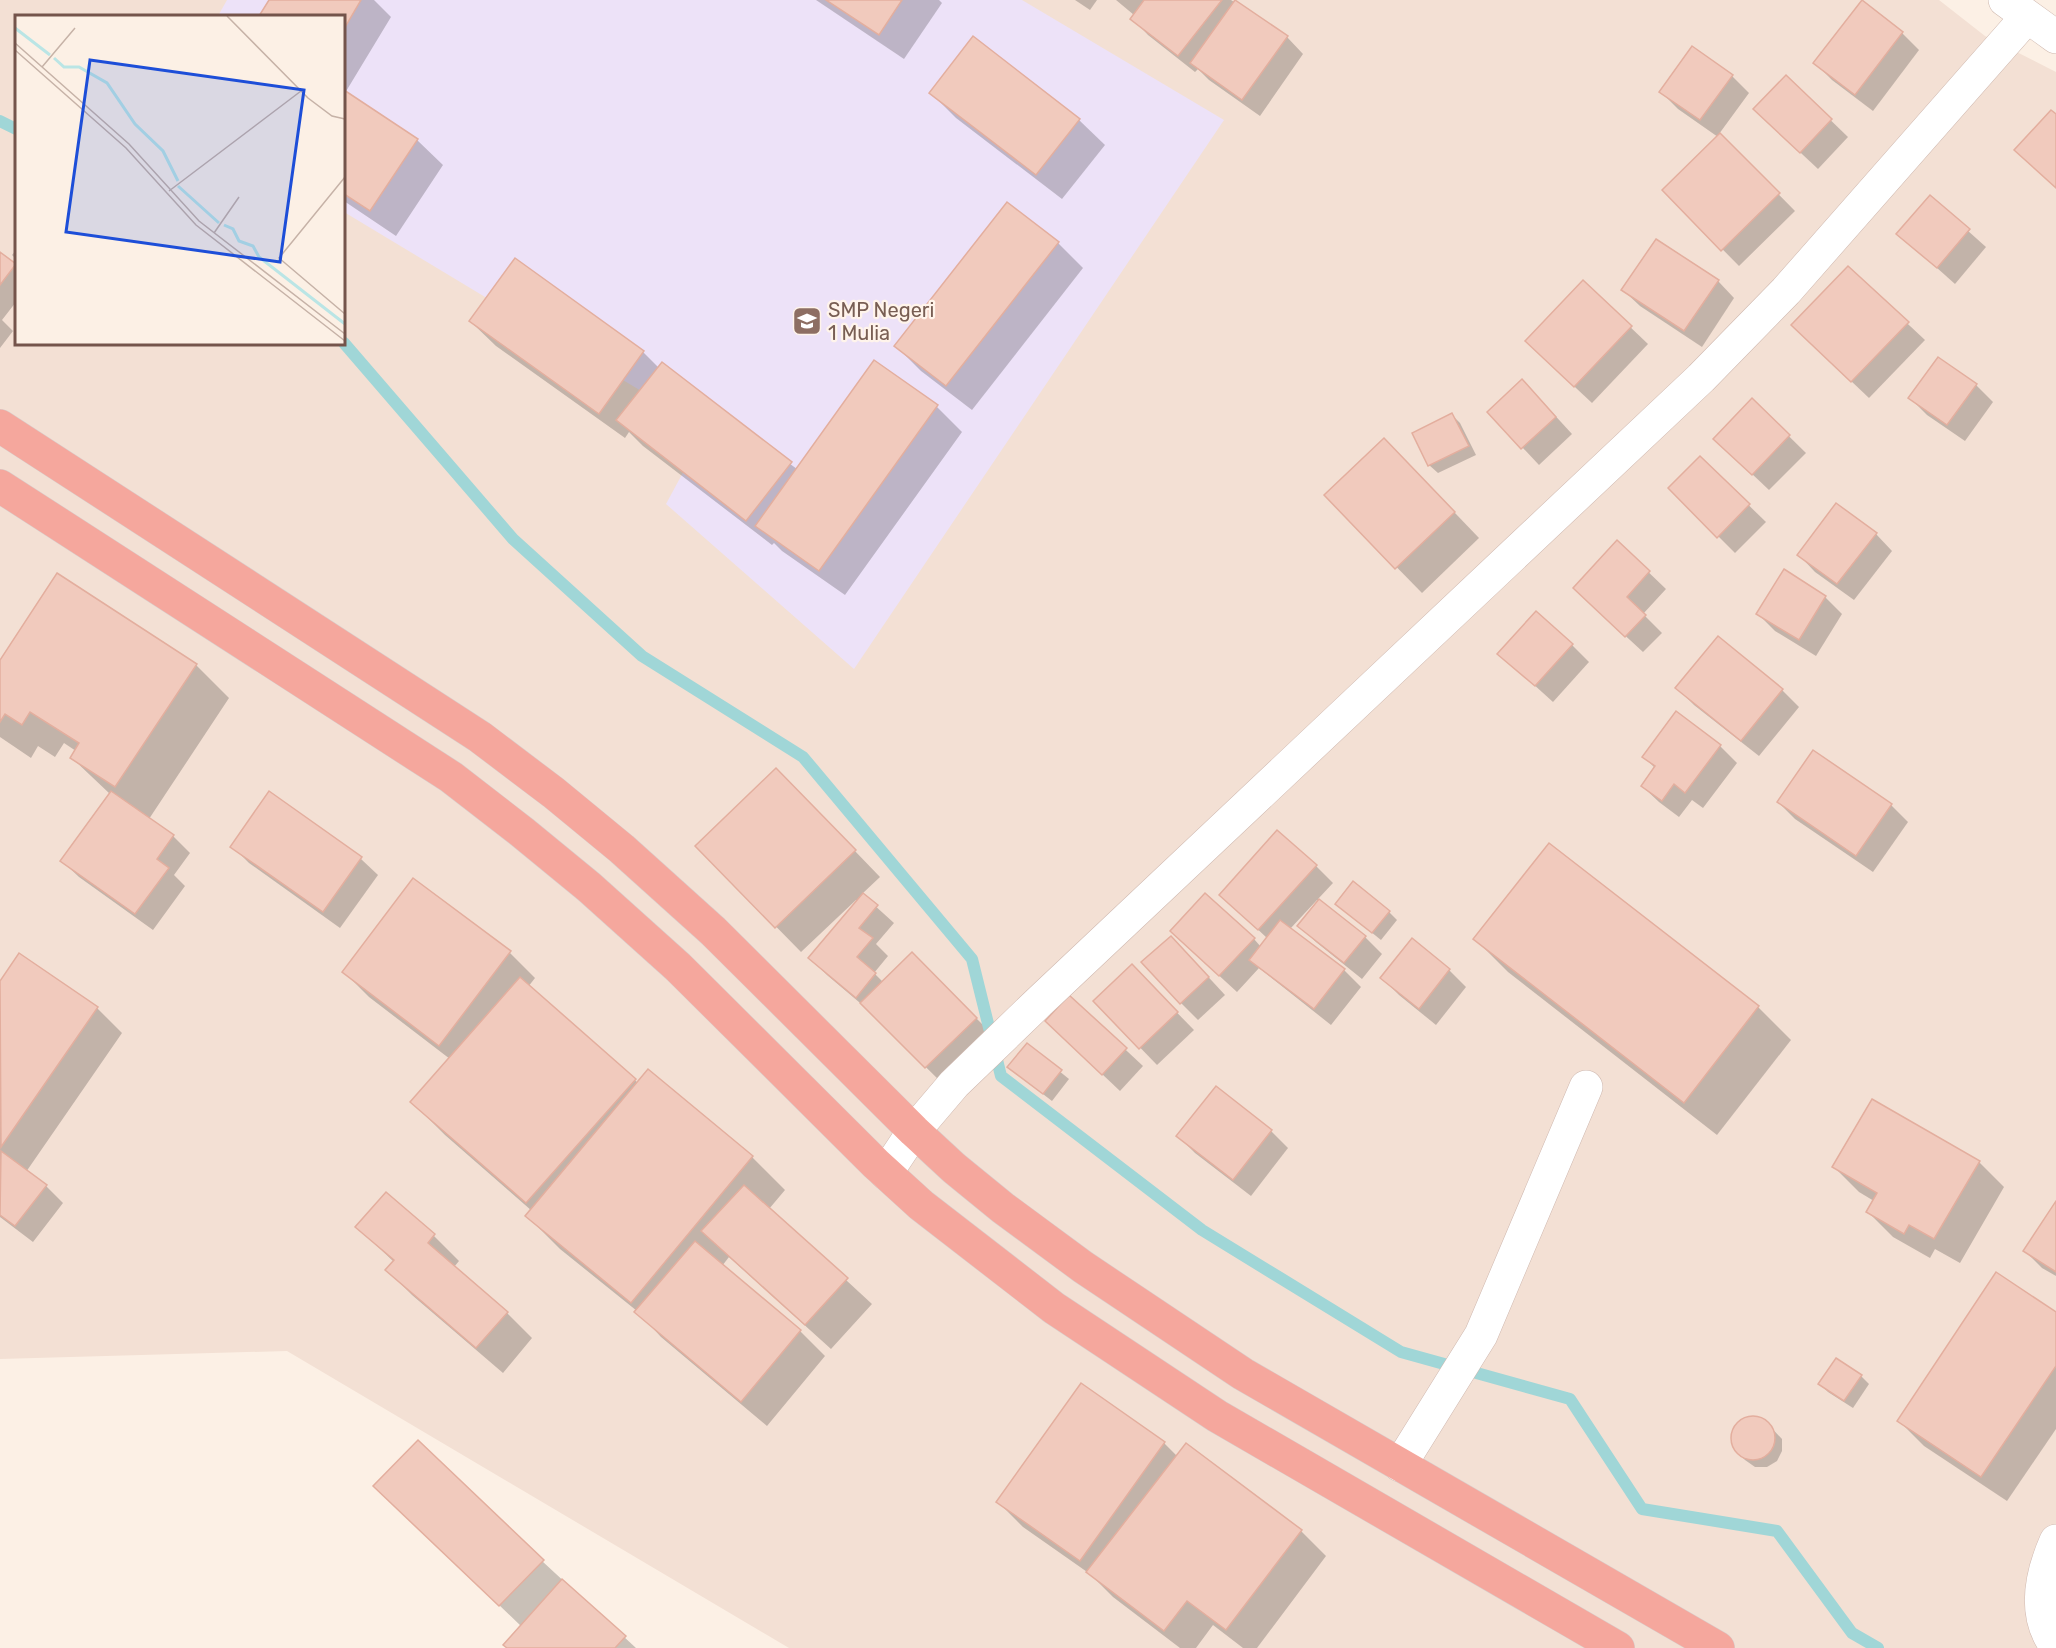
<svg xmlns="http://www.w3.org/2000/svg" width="2056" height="1648" viewBox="0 0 2056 1648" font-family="Rubik,sans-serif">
<rect width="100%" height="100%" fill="#fcf0e5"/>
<!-- residential -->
<path fill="#f3e0d4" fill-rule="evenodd" d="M 0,0 L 1939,0 L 1985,36 L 2056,72 L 2056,1648 L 789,1648 L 287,1351 L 0,1359 ZM 16,16 L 344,16 L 344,344 L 16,344 Z"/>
<!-- education -->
<polygon fill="#ede2f8" points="227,0 1022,0 1224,120 854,669 666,504 706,430 344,212 344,16 218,16"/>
<!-- shadow -->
<g fill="#0003">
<polygon points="271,0 374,0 391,17 345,93 417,140 443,165 396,236 344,201 344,16 261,16"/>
<polygon points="816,0 939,0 942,3 904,59"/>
<polygon points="1075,0 1097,0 1090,10"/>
<polygon points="1116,0 1231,0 1287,37 1303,54 1260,116 1209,80 1198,69 1195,72 1148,35 1132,18 1134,15"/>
<polygon points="1862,2 1902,33 1919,50 1873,111 1832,80 1815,63"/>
<polygon points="1732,76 1749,93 1719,134 1795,211 1739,266 1664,190 1718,137 1678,109 1661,92"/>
<polygon points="1786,77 1848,137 1818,169 1772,126"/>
<polygon points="931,93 1079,120 1105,145 1062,199 956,118"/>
<polygon points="1930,197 1986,247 1955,284 1899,234"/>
<polygon points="1058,243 1083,268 972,410 921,371 896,346"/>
<polygon points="16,250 16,259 12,255"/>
<polygon points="0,254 16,267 16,302 2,320 13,331 0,348"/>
<polygon points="515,260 643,352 659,368 797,469 937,407 962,432 845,595 782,551 774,543 772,545 643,446 629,432 625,438 496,346 470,321"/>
<polygon points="1848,268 1925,340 1869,398 1810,342"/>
<polygon points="1718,281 1734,298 1702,347 1640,306 1623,290"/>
<polygon points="1583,282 1648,344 1592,403 1544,358"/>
<polygon points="1976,385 1993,402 1965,441 1927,415 1910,398"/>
<polygon points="1539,398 1572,434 1539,465 1489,412"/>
<polygon points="1752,400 1806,453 1769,490 1732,455"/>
<polygon points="1452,415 1460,423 1476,455 1438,473 1429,465"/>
<polygon points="1700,458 1766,522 1735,553 1670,488"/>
<polygon points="1409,465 1479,538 1422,593 1326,495"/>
<polygon points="1876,534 1892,551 1854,600 1815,572 1799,555"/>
<polygon points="1617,542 1666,589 1643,614 1662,633 1643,652 1592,605"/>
<polygon points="1825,597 1842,614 1816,656 1775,631 1758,614"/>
<polygon points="1572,645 1589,662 1553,702 1500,654"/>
<polygon points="0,662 196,665 229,698 149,819 173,836 190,853 174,875 185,886 153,930 79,877 62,861 110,794 72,758 76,751 64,743 55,757 38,746 31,758 0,737"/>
<polygon points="1677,688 1782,690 1799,707 1759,756 1694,705"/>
<polygon points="1676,713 1720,746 1737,763 1703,808 1692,800 1679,817 1659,802 1642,786 1655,768 1644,757"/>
<polygon points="1813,752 1891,805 1908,822 1873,872 1795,819 1778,802"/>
<polygon points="270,793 361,859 378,875 340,928 249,863 232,846"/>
<polygon points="801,795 880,877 862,894 894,923 876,944 888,956 874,973 883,982 912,954 993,1035 943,1084 866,1008 827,975 810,958 858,901 856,900 801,952 697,846"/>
<polygon points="1549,845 1758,1007 1791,1040 1717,1135 1508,972 1475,939"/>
<polygon points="1316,866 1333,883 1318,899 1365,937 1382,954 1362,979 1316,942 1299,926 1319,901 1317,900 1290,929 1344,970 1361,987 1331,1025 1259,968 1237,992 1189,948 1254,939 1261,947 1267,938 1221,895"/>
<polygon points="1345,911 1389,912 1397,920 1381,940"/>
<polygon points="1412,940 1449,970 1466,987 1436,1025 1399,995 1382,978"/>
<polygon points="510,953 535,978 528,987 638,1083 648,1071 752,1157 785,1190 769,1209 872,1304 831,1349 729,1257 722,1266 800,1331 825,1356 767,1426 661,1337 637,1311 560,1249 527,1216 532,1211 445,1135 412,1102 450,1059 369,997 344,972"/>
<polygon points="20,955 97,1008 122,1033 26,1172 46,1186 63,1203 33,1242 0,1217 0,984"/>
<polygon points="1188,955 1225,995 1198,1020 1181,1003"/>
<polygon points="1148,983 1194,1030 1157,1065 1095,1001"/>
<polygon points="1069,997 1143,1066 1120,1091 1064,1038"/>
<polygon points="1027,1045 1069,1079 1052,1101 1017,1074"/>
<polygon points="1216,1088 1271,1131 1288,1148 1251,1196 1195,1153 1178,1136"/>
<polygon points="1979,1162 2004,1187 1960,1263 1935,1249 1930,1258 1893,1237 1868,1212 1874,1201 1859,1192 1834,1167"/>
<polygon points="386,1194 434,1236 459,1261 454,1267 507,1313 532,1338 503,1373 412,1295 387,1270 394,1262 357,1227"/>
<polygon points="2056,1204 2056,1276 2042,1268 2025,1251"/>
<polygon points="2056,1314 2056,1429 2007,1501 1924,1446 1899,1421"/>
<polygon points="1861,1376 1869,1384 1853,1408 1828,1392 1820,1384"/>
<polygon points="1754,1417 1765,1421 1782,1439 1782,1451 1777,1461 1767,1467 1755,1467 1745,1460 1736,1451 1732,1440 1734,1428 1742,1420"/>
<polygon points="1164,1443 1177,1456 1301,1531 1326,1556 1257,1648 1243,1648 1213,1625 1196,1648 1180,1648 1113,1597 1090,1574 1023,1527 998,1502"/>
<polygon points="401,1511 542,1561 636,1648 508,1648 522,1627"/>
</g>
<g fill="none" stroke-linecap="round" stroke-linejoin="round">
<!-- stream -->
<g stroke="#a0d6d7" stroke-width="12">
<polyline points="0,121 16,129"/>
<polyline points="344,343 513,539 642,656 803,757 972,959 1001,1076 1202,1230 1401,1352 1570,1399 1642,1509 1777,1531 1852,1633 1878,1648"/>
</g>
</g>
<!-- building -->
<g fill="#f1cabd" stroke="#e3ae9e" stroke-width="1.5">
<polygon points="269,0 361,0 344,29 344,16 259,16"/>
<polygon points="826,0 902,0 879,35"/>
<polygon points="1144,0 1222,0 1178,56 1130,19"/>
<polygon points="1235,0 1288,36 1242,100 1190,63"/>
<polygon points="1862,0 1903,32 1855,95 1813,63"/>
<polygon points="973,36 1080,119 1036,175 929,93"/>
<polygon points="1692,46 1733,75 1700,120 1659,92"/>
<polygon points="1786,75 1832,119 1800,153 1753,109"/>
<polygon points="344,90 418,139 370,211 344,194"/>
<polygon points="2051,110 2056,114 2056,188 2014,150"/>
<polygon points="1720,133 1780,193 1721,251 1662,190"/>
<polygon points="1930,195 1970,229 1937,268 1896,234"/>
<polygon points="1007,202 1059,242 946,386 894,346"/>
<polygon points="1656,239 1719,280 1684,331 1621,290"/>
<polygon points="0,252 16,264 0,285"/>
<polygon points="515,258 644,351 599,414 469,321"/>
<polygon points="1848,266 1909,322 1851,382 1791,325"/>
<polygon points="1583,280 1632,326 1574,387 1525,341"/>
<polygon points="1938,357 1977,384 1947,425 1908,398"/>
<polygon points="874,360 938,405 819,571 755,526"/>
<polygon points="662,362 792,462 746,521 616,420"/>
<polygon points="1522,379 1556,417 1521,449 1487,412"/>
<polygon points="1752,398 1790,435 1752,475 1713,439"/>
<polygon points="1452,413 1469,446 1428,466 1412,433"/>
<polygon points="1384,438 1455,512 1395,569 1324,495"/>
<polygon points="1700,456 1750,504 1717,538 1668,488"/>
<polygon points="1836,503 1877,533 1837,584 1797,555"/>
<polygon points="1617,540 1650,571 1627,597 1646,615 1625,637 1573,588"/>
<polygon points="1784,569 1826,596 1799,640 1756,614"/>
<polygon points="57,573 197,664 115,787 70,758 79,743 30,712 22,725 5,714 0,722 0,660"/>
<polygon points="1536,611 1573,644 1535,686 1497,654"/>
<polygon points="1718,636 1783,689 1741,741 1675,688"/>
<polygon points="1676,711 1721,745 1685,793 1674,784 1662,801 1641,786 1655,766 1642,757"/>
<polygon points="1813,750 1892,804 1856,856 1777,802"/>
<polygon points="776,768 856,850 775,928 695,846"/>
<polygon points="111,791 174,835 157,859 169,868 135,914 60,861"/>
<polygon points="269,791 362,857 323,912 230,847"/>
<polygon points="1277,830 1317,865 1258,930 1219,895"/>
<polygon points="1549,843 1759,1006 1684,1103 1473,939"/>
<polygon points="413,878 511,951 439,1046 342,972"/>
<polygon points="1353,881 1390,911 1372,933 1335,904"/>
<polygon points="863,893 878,905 859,928 873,938 857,957 876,973 856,998 808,958"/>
<polygon points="1205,893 1255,938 1219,976 1170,931"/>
<polygon points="1319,899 1366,936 1344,963 1297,926"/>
<polygon points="1280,920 1345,969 1314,1009 1249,960"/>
<polygon points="1171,936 1209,977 1180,1004 1141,962"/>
<polygon points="1412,938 1450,969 1419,1009 1380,978"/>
<polygon points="912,952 977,1018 925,1068 860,1003"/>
<polygon points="19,953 98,1007 1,1147 0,981"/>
<polygon points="1132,964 1178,1012 1139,1049 1093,1001"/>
<polygon points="520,977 636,1079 526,1203 410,1102"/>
<polygon points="1069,995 1127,1048 1102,1075 1045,1021"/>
<polygon points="1027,1043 1062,1070 1043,1094 1007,1067"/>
<polygon points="648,1069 753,1156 631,1303 525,1216"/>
<polygon points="1216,1086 1272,1130 1233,1180 1176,1136"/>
<polygon points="1872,1099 1980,1161 1934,1239 1909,1225 1904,1234 1866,1212 1877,1193 1832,1167"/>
<polygon points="1,1151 47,1185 15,1226 0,1215"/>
<polygon points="744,1185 848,1278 805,1325 701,1231"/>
<polygon points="386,1192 435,1234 428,1243 508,1312 476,1348 385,1270 394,1260 355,1227"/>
<polygon points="2056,1201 2056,1272 2023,1251"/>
<polygon points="695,1241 801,1330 741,1402 634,1312"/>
<polygon points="1996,1272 2056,1312 2056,1366 1981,1477 1897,1421"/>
<polygon points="1836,1358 1862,1375 1844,1401 1818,1384"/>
<polygon points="1081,1383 1165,1442 1080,1561 996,1502"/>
<circle cx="1753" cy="1438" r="22"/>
<polygon points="418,1440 544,1560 499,1606 373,1486"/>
<polygon points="1186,1443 1302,1530 1226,1630 1187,1601 1164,1631 1086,1572"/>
<polygon points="562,1579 626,1636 615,1648 507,1648 503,1645"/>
</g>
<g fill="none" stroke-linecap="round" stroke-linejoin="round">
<!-- minor casing -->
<g stroke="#cfb8af" stroke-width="34">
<g id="minor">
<polyline points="2005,0 2056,37"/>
<polyline points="886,1173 914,1131 954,1084 1039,1002 1701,378 1786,291 2027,17"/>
<polyline points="1400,1465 1481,1335 1586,1087"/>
<path d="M 2056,1541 C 2041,1575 2032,1614 2056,1646"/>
</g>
</g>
<!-- highway casing -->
<g stroke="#d8cfcd" stroke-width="34">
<g id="highway">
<polyline points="0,426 480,737 554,793 622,849 713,931 914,1131 954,1168 1003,1208 1083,1267 1243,1374 1718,1648"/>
<polyline points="0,486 451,777 522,832 589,887 678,967 876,1164 921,1205 1054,1308 1217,1416 1618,1648"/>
</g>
</g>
<!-- minor -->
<use href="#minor" stroke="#fff" stroke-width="33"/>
<!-- highway -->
<use href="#highway" stroke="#f5a79d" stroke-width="33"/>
</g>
<!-- icons -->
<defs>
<g id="school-square" transform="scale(1.5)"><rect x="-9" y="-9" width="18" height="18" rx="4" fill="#8d6e63" stroke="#fff4eb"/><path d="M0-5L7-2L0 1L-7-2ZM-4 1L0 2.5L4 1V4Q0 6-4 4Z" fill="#fff"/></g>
</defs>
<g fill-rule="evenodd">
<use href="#school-square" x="807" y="321"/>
</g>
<g text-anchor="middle" stroke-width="4.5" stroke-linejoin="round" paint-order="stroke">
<!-- education labels -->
<g font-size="20" fill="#785e54" stroke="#fff4eb" text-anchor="start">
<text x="828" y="317">SMP Negeri<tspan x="828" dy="23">1 Mulia</tspan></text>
</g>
</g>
<!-- overview -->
<g transform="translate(15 15)">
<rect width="330" height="330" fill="#fcf0e5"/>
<path fill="none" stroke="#bae5e5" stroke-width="3" d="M 0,13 L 35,40M 39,43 L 49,52 L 64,52 L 92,68 L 120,109 L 148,136 L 163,166M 163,171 L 204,208M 209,210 L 218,214 L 224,226 L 238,231 L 244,242 L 330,309"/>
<path fill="none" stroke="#c6b2a7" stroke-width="1.5" d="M 212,1 L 293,83 L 317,101 L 330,104M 0,28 L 114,129 L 184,206 L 330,319M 0,35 L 111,133 L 181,210 L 330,326M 27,52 L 60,13M 330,162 L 264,243 L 330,299M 154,176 L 286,76M 199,218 L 224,182"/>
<path fill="#1d4ed8" fill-opacity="0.15" stroke="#1d4ed8" stroke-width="3" d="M 75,45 L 289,75 L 265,247 L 51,217 Z"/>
<rect width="330" height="330" fill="none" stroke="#74544b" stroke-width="3"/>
</g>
</svg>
